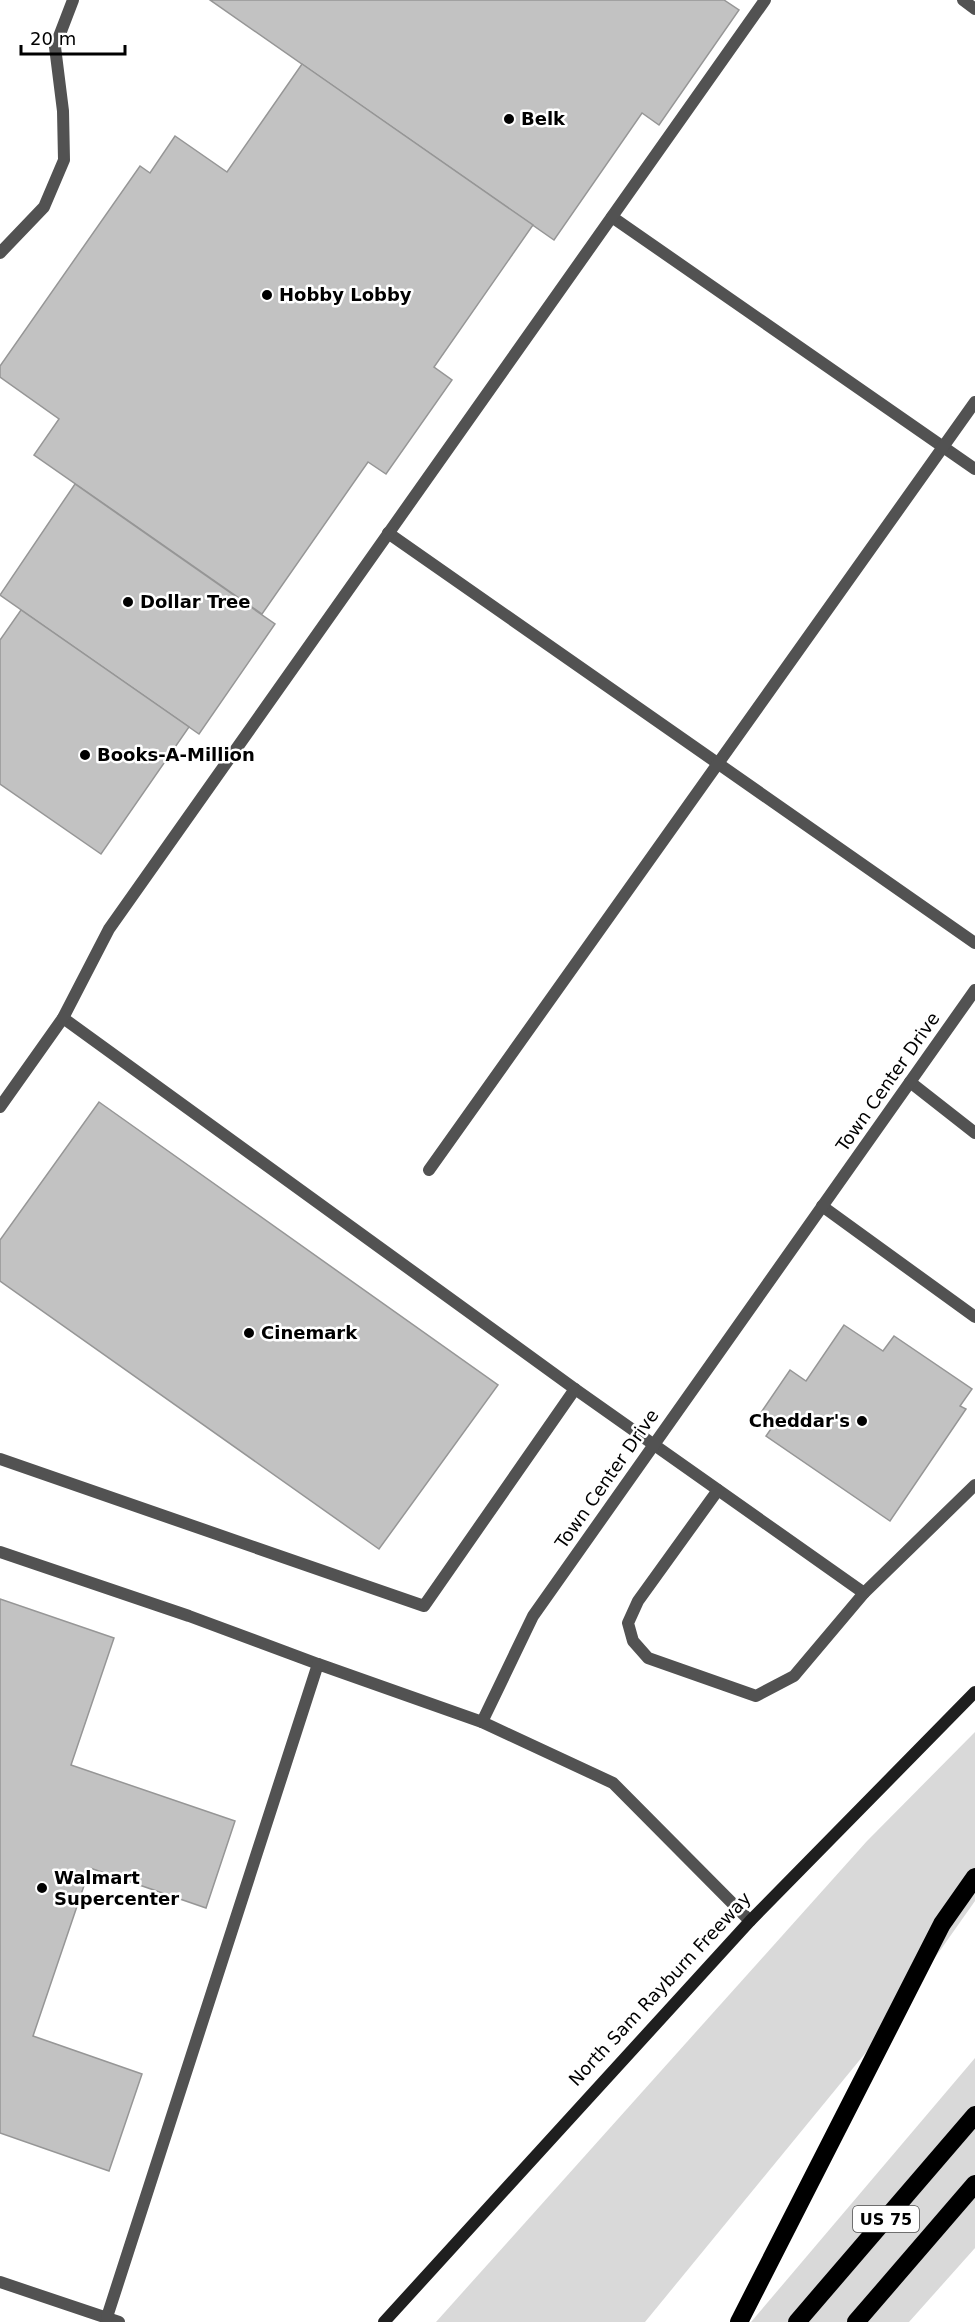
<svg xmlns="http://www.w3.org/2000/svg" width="975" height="2322" viewBox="0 0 975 2322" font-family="'DejaVu Sans',sans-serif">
<rect width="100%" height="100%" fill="#fff"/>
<!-- green -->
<g fill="#d9d9d9">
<polygon points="975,1732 975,1901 881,2034 645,2322 436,2322 867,1841"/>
<polygon points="975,2058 975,2248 909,2322 751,2322"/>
</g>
<!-- building -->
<g fill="#c2c2c2" stroke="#969696" stroke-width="1.5">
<polygon points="210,0 724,0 739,10 659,125 642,113 554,240"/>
<polygon points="302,64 533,225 434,367 452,380 386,474 368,462 262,614 34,455 59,419 0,377 0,366 140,166 150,173 175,136 227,172"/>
<polygon points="75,484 275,624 199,734 0,595"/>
<polygon points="21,610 189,727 101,854 0,784 0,640"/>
<polygon points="99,1102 498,1385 379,1549 0,1281 0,1240"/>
<polygon points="844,1325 883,1351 894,1336 972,1389 960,1406 966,1409 890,1521 766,1436 773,1426 758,1417 790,1370 806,1381"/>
<polygon points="0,1599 114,1638 71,1765 235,1821 206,1908 90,1868 33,2036 142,2074 109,2171 0,2133"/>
</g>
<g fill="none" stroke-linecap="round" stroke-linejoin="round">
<!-- service -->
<g stroke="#525252" stroke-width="12">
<polyline points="963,0 975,9"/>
<polyline points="612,217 975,469"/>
<polyline points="0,253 44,207 64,160 63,111 55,47 73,0"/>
<polyline points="388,533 975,943"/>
<polyline points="63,1018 575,1389 864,1593 975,1485"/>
<polyline points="910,1082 975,1133"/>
<polyline points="0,1107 63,1018 109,929 765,0"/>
<polyline points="429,1170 975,402"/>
<polyline points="822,1206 975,1317"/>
<polyline points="0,1459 424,1606 575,1389"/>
<polyline points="718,1490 638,1601 628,1623 633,1641 648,1658 756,1696 794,1676 864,1593"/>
<polyline points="0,1552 189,1616 318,1664"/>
<polyline points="0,2282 119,2322"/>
<polyline points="107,2317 318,1664 482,1722"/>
</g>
<!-- minor -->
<polyline stroke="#525252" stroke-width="12" points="750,1921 613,1783 482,1722 533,1616 975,990"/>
<!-- secondary -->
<polyline stroke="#1f1f1f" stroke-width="12" points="384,2322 750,1921 975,1692"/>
<!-- motorway -->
<g stroke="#000" stroke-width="18">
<polyline points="739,2322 942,1924 975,1877"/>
<polyline points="797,2322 975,2115"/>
<polyline points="856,2322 975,2184"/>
</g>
</g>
<!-- markers -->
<g fill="#000" stroke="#fff" stroke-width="2">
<circle cx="509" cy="119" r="6"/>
<circle cx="267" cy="295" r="6"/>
<circle cx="128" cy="602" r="6"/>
<circle cx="85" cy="755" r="6"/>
<circle cx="249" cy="1333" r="6"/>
<circle cx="862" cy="1421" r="6"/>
<circle cx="42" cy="1888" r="6"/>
</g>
<g text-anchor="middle" stroke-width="5" stroke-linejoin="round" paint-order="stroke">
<!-- shield labels -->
<rect fill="#fff" stroke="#4c4c4c" stroke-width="1.5" x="853" y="2206" width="66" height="26" rx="4.5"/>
<g font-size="16" font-weight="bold" fill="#000">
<text x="886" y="2225">US 75</text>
</g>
<!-- poi labels -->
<g font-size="18" font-weight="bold" fill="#000" stroke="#fff" text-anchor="start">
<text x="521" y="125">Belk</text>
<text x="279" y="301">Hobby Lobby</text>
<text x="140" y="608">Dollar Tree</text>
<text x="97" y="761">Books-A-Million</text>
<text x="261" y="1339">Cinemark</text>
<text x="850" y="1427" text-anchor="end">Cheddar's</text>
<text x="54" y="1884">Walmart<tspan x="54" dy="21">Supercenter</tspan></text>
</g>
<!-- street labels -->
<g font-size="18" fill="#000" stroke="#fff">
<text transform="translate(888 1082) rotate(-55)" y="6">Town Center Drive</text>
<text transform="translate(607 1479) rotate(-55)" y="6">Town Center Drive</text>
<text transform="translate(660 1989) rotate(-47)" y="6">North Sam Rayburn Freeway</text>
</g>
</g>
<!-- scale -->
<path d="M21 45v9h104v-9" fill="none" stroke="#000000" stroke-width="3"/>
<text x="30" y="45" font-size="18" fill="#000000" stroke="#ffffff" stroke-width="4.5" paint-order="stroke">20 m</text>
</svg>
